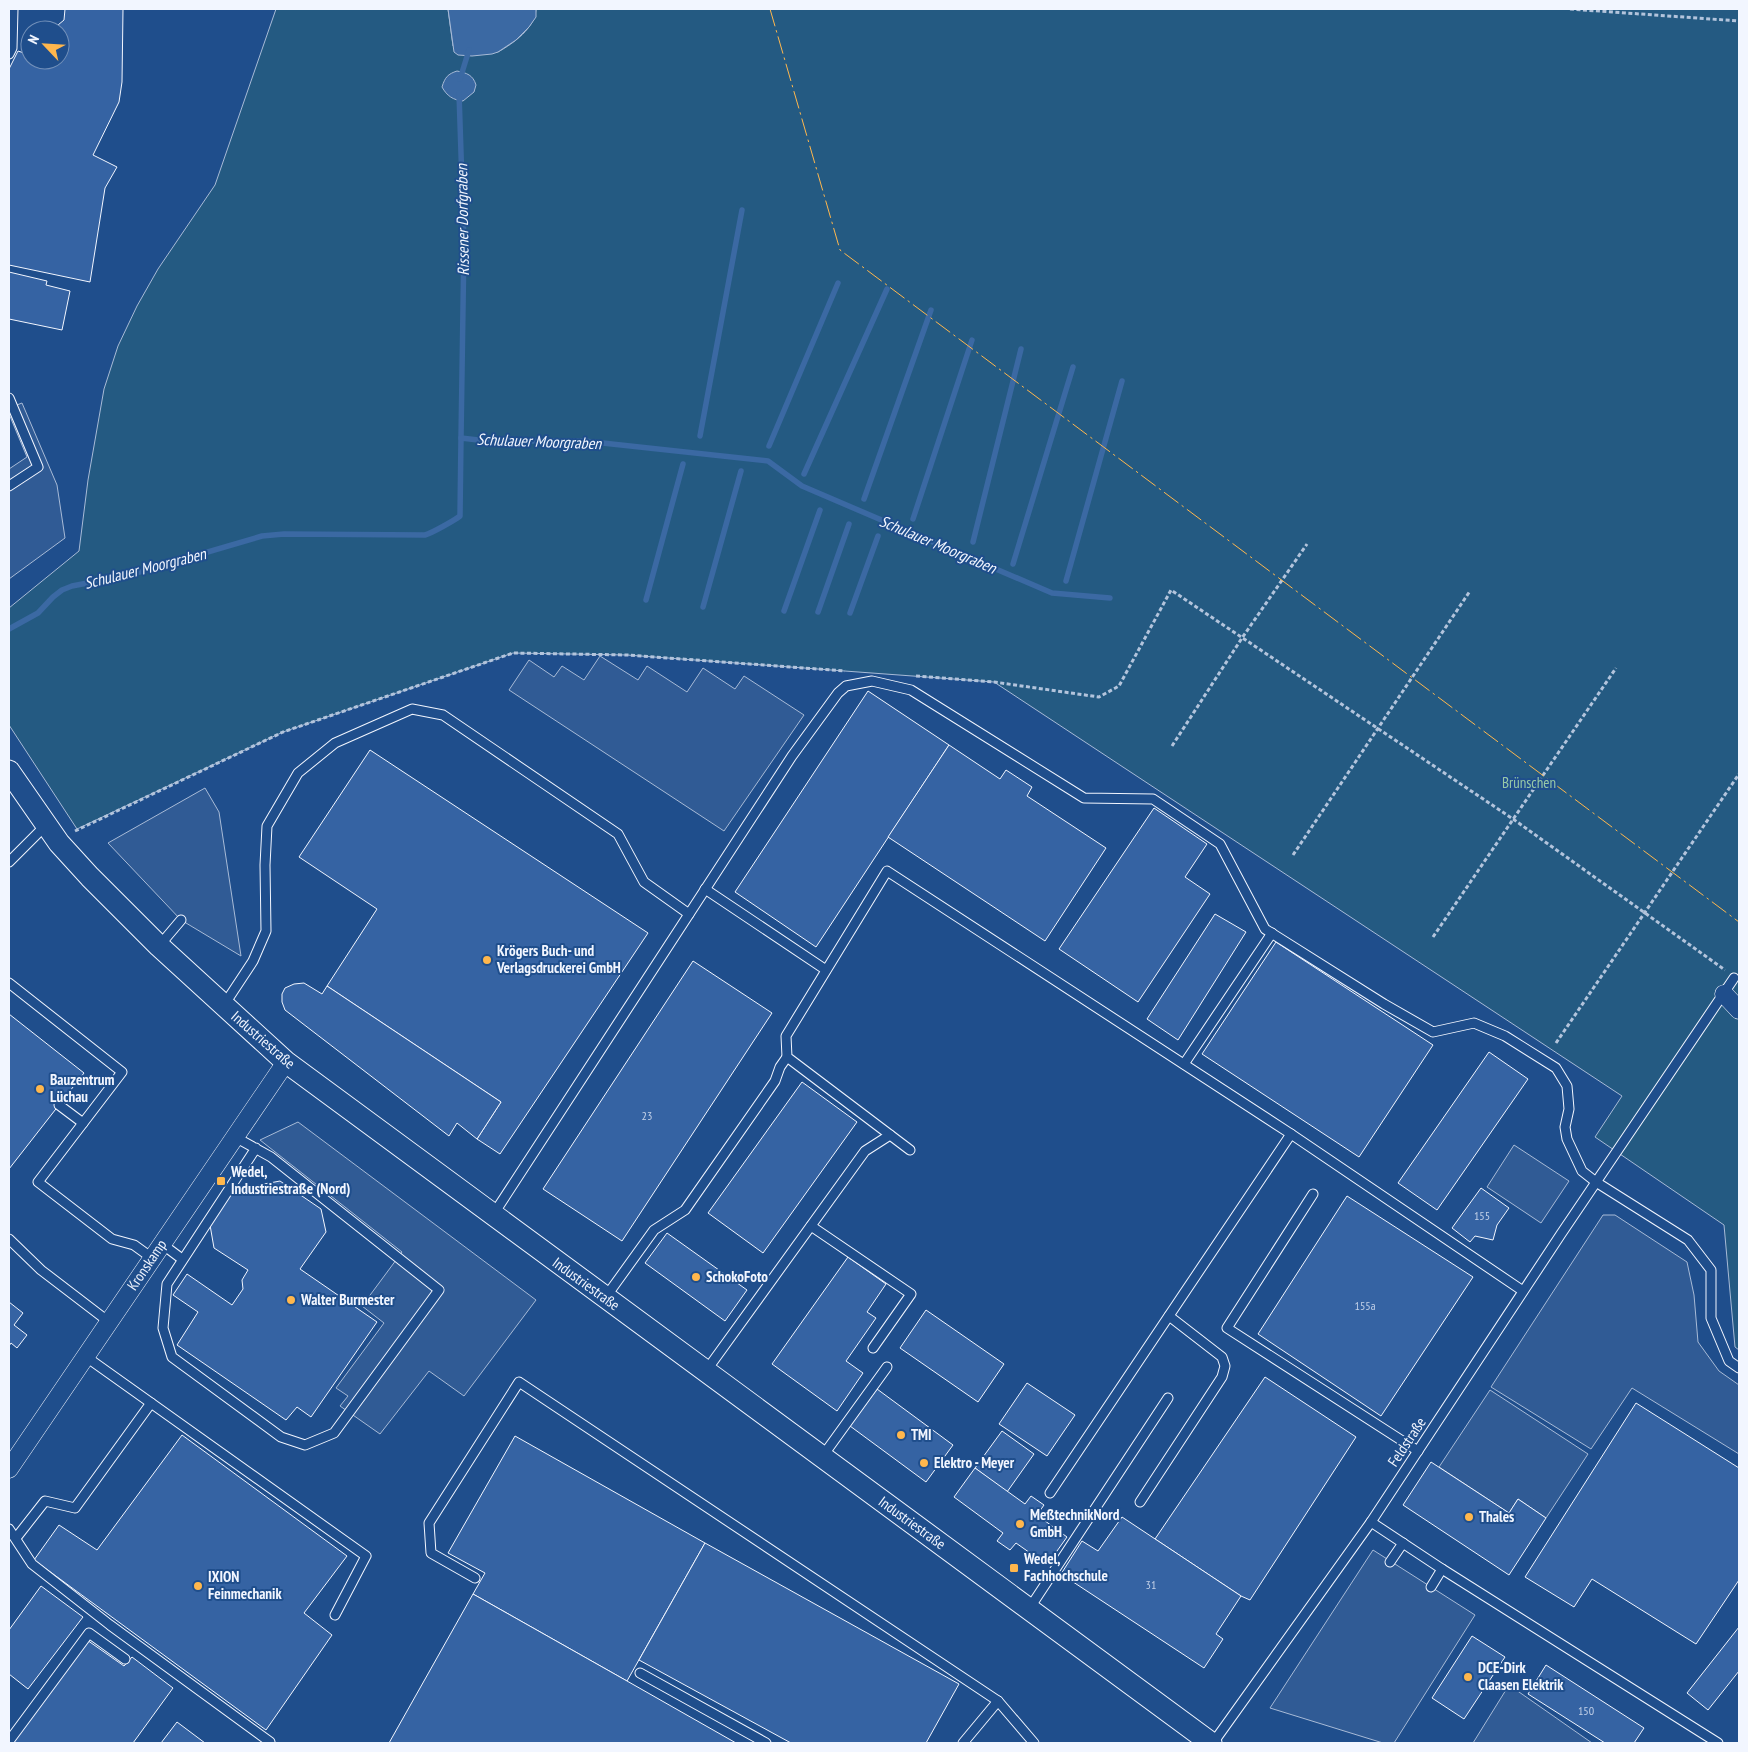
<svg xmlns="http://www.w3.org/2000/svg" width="1748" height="1752" viewBox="0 0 1748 1752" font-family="'PT Sans Narrow',sans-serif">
<rect width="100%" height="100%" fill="#1f4e8c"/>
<!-- green -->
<path fill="#245a82" stroke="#a8bbd7" d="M 276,9 L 448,9 L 453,46 L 498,52 C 514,43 535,28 536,9 L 1739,9 L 1739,1350 L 1735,1347 L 1724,1225 L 1595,1137 L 1622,1096 L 994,682 L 627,655 L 513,653 L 283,732 L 77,829 L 9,725 L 9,608 L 79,551 L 88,480 L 104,389 L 118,346 L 137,306 L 158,269 L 215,185 Z"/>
<!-- parking -->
<g fill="#305b95" stroke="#a8bbd7">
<polygon points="22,403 57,485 65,538 9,579 9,469 27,457 9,414 9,408"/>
<polygon points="600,656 638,680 647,666 687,692 703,668 735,689 744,676 804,715 724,831 509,690 529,660 554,677 562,666 584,680"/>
<polygon points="205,788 219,812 241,956 181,920 108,843"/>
<polygon points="298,1122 536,1300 464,1396 429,1371 380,1434 340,1406 348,1396 336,1388 384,1323 362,1306 402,1252 260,1140"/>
<polygon points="1514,1145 1569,1181 1541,1223 1487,1187"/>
<polygon points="1603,1215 1615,1215 1687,1262 1694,1295 1698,1342 1719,1371 1739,1385 1739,1454 1632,1388 1591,1449 1491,1387"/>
<polygon points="1490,1390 1588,1454 1546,1518 1518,1499 1509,1513 1439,1467"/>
<polygon points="1373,1550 1475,1615 1394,1743 1383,1743 1270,1708"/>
<polygon points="1509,1685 1592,1743 1473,1743"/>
</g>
<!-- water -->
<g fill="#3b69a3" stroke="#a8bbd7">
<polygon points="448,9 536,9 536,17 529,27 516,40 498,52 492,54 472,56 458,55 454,52"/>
<path d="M 457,71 C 467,73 473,75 476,85 L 474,92 L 463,101 C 453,100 447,96 442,87 C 445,77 448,74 457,71 Z"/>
</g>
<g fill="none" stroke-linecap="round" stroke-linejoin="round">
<!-- stream -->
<g stroke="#3b69a3" stroke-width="5.5">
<polyline points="460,79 469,50"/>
<polyline points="459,93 464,243 461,438"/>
<polyline points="700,436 742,210"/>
<polyline points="769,446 838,283"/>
<polyline points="804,474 887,289"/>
<polyline points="864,499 931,310"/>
<polyline points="913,519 972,340"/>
<polyline points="973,542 1021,349"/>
<polyline points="1013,564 1073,367"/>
<polyline points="1066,581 1122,381"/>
<polyline points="646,600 683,464"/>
<polyline points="703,607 741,471"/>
<polyline points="784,611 820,510"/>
<polyline points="818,612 849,524"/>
<polyline points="850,613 878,536"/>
<path d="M 9,629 L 38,613 L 53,597 L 62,590 L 72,586 L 129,575 L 262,536 L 284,534 L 425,535 C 432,533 455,520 460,516 L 461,438 L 487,441 L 584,441 L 768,461 L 802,486 L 1052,593 L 1110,598"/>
</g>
</g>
<!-- building -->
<g fill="#3563a3" stroke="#f2f6ff">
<polygon points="65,9 123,9 122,82 119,102 93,155 117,167 105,188 90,282 9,265 9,69 18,51 24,53 30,48 30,60 60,60 60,30 52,30 64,20"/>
<polygon points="9,272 47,281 46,285 70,291 62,330 9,319"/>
<polygon points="868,691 949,745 816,947 735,892"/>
<polygon points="949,745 1000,779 1006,770 1032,787 1027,796 1106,848 1045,941 888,837"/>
<polygon points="370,750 648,933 500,1154 477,1139 501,1102 327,986 377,909 299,857"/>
<polygon points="1154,808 1207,844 1185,877 1210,894 1138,1002 1059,949"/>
<polygon points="1215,914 1246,932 1178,1040 1147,1019"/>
<polygon points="1276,942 1433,1045 1359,1157 1202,1054"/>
<polygon points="693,961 772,1013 622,1241 543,1189"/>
<polygon points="304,983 322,994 327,986 501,1102 477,1139 457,1123 449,1136 285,1010 282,1002 282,994 285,988 294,984"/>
<polygon points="9,1014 84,1073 9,1169"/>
<polygon points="1489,1052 1528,1079 1437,1210 1398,1183"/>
<polygon points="802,1082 857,1122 763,1253 708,1213"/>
<polygon points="280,1181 321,1209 326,1232 300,1269 377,1322 311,1417 297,1407 286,1420 177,1345 198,1312 173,1295 187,1274 232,1305 243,1289 242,1280 248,1270 214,1248 210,1225 233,1190"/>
<polygon points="1481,1188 1509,1208 1497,1225 1493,1240 1475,1236 1470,1242 1452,1228"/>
<polygon points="1347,1196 1473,1277 1381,1416 1258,1334"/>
<polygon points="667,1233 747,1290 725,1321 645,1263"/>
<polygon points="848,1257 886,1284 867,1312 876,1318 846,1361 863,1373 837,1411 772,1364"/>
<polygon points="9,1302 23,1313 14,1325 27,1335 17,1348 11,1343 9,1346"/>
<polygon points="926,1310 1004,1364 978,1402 900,1348"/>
<polygon points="1265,1377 1356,1437 1250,1600 1241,1596 1155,1539"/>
<polygon points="1027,1383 1075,1415 1047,1456 999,1424"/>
<polygon points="877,1389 953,1445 926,1482 850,1426"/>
<polygon points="1636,1403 1739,1468 1739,1580 1696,1644 1592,1579 1574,1607 1525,1577"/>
<polygon points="1002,1431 1034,1454 1007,1492 975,1468"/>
<polygon points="182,1435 347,1556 304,1613 332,1635 266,1730 34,1560 59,1525 97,1550"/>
<polygon points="515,1436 705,1543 627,1681 473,1594 485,1573 448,1553"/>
<polygon points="1431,1462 1509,1513 1518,1499 1546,1518 1509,1575 1403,1505"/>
<polygon points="975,1468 1025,1504 1031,1496 1044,1505 1037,1515 1067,1537 1047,1565 1016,1543 1010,1550 997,1541 1003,1533 954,1497"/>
<polygon points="1122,1517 1241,1596 1216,1634 1223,1639 1204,1668 1061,1574 1082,1541 1098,1551"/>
<polygon points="705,1543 959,1684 926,1743 791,1743 639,1660"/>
<polygon points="41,1586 83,1617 28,1689 9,1674 9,1630"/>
<polygon points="473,1594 627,1681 736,1743 389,1743"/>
<polygon points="1739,1627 1739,1671 1708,1710 1687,1693"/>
<polygon points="1472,1636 1505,1657 1464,1719 1432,1698"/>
<polygon points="87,1640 124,1666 132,1657 173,1688 133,1743 13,1743"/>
<polygon points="1546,1665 1644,1728 1634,1743 1605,1743 1528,1694"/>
<polygon points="177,1722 205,1743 161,1743"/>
</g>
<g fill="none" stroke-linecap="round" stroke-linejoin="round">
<!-- service casing -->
<g stroke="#f2f6ff" stroke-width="11">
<g id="service">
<polyline points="9,54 12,48 13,9"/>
<polyline points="9,398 38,467 9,486"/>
<polyline points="9,862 46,825"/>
<polyline points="705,889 826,970"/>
<polyline points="159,946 181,920"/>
<polyline points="9,983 122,1072 38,1182 112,1239 134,1245 152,1258"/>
<polyline points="224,1005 253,961 266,931 265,865 267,826 298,773 335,743 412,709 443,715 618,834 644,882 689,914"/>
<polyline points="1184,1064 1272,933"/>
<polyline points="59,1105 83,1123"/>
<polyline points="235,1137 271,1157 439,1290 334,1433 305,1445 281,1437 172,1357 163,1328 167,1284 256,1148"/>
<polyline points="910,1150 787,1057 786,1036 887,871 1291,1134 1523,1291"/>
<polyline points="1313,1194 1227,1328 1418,1451"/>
<polyline points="493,1215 792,756 838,693 846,686 872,681 911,690 1084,798 1153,799 1220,844 1265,929 1384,1004 1433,1032 1474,1023 1505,1036 1556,1068 1567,1086 1569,1109 1565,1127 1567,1139 1582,1171 1596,1182 1688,1240 1711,1270 1711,1318 1729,1361 1739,1368"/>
<polyline points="811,1226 911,1294 873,1348"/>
<polyline points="9,1239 41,1270 109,1322"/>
<polyline points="162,1244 182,1259"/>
<polyline points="605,1298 654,1230 685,1210 775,1081 780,1067 787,1057"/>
<polyline points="85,1356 366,1556 335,1615"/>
<polyline points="706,1371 865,1151 890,1135"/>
<polyline points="822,1457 887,1367"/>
<polyline points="1050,1493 1291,1134"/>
<polyline points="1140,1502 1222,1377 1225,1366 1222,1357 1169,1316"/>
<polyline points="1371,1522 1442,1569 1718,1743"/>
<polyline points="9,1529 32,1564 110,1625 270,1742"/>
<polyline points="16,1538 45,1501 75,1508 151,1403"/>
<polyline points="1390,1562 1403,1543"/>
<polyline points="475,1578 431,1553 429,1523 519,1382 998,1701 1034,1743"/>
<polyline points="1431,1587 1442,1569"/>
<polyline points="1029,1609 1168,1398"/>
<polyline points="640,1673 766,1743"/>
<polyline points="9,1741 89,1633 125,1659"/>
<polyline points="963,1743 998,1701"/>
<polyline points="1213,1743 1371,1522 1561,1234 1734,978"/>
</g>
</g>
<!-- minor casing -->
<g stroke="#f2f6ff" stroke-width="19">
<g id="minor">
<polyline points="1724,994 1739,1010"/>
<polyline points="9,1469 286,1062"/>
</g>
</g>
<!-- tertiary casing -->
<g stroke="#f2f6ff" stroke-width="23">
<polyline id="tertiary" points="9,771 59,843 90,877 159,946 286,1062 1211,1743"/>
</g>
<!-- path -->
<g stroke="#b3c4dc" stroke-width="3" stroke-dasharray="4 2.5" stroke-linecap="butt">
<polyline points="1570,9 1739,21"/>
<polyline points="916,676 994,682 1099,697 1119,686 1171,590 1513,819 1725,970"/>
<polyline points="1172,746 1242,638 1307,544"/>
<polyline points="75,831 283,732 513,653 627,655 845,671"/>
<polyline points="1293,855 1470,591"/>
<polyline points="1433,937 1616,668"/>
<polyline points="1556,1043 1739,774"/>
</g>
<!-- service -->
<use href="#service" stroke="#1f4e8c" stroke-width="9"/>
<!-- minor -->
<use href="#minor" stroke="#1f4e8c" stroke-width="18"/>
<!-- tertiary -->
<use href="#tertiary" stroke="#1f4e8c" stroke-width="21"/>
<!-- power -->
<polyline stroke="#ffb74d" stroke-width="1" stroke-dasharray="18 4 2.5 4" stroke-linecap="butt" points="770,9 840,250 1739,922"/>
</g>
<!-- markers -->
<g fill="#ffb74d" stroke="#1f4e8c" stroke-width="2">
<circle cx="487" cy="960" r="5"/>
<circle cx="40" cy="1089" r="5"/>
<rect x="216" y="1176" width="10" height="10" rx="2.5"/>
<circle cx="696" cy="1277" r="5"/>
<circle cx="291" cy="1300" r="5"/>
<circle cx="901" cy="1435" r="5"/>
<circle cx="924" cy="1463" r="5"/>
<circle cx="1469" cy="1517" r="5"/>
<circle cx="1020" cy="1524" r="5"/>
<rect x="1009" y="1563" width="10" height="10" rx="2.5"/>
<circle cx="198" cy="1586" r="5"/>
<circle cx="1468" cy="1677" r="5"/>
</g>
<g text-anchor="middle" stroke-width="4" stroke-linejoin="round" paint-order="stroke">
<!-- number labels -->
<g font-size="12" fill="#c3d1e8">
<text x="647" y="1120">23</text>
<text x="1482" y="1220">155</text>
<text x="1365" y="1310">155a</text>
<text x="1151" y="1589">31</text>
<text x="1586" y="1715">150</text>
</g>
<!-- park labels -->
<g font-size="15" fill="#97c8a6" stroke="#1f4e8c">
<text x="1529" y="788">Brünschen</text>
</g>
<!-- poi labels -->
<g font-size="15" font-weight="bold" fill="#f2f6ff" stroke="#1f4e8c" text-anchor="start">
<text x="497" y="956">Krögers Buch- und<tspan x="497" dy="17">Verlagsdruckerei GmbH</tspan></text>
<text x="50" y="1085">Bauzentrum<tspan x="50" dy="17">Lüchau</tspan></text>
<text x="231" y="1177">Wedel,<tspan x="231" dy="17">Industriestraße (Nord)</tspan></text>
<text x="706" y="1282">SchokoFoto</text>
<text x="301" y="1305">Walter Burmester</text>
<text x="911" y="1440">TMI</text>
<text x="934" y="1468">Elektro - Meyer</text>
<text x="1030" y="1520">MeßtechnikNord<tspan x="1030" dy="17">GmbH</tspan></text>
<text x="1479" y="1522">Thales</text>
<text x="1024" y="1564">Wedel,<tspan x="1024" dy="17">Fachhochschule</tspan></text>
<text x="208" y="1582">IXION<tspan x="208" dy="17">Feinmechanik</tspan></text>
<text x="1478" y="1673">DCE-Dirk<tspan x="1478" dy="17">Claasen Elektrik</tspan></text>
</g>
<!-- street labels -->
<g font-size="15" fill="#f2f6ff" stroke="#1f4e8c">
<text transform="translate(263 1040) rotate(41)" y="5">Industriestraße</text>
<text transform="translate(147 1265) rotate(-56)" y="5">Kronskamp</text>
<text transform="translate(586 1284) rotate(36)" y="5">Industriestraße</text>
<text transform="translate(1407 1442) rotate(-56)" y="5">Feldstraße</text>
<text transform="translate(912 1523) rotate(36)" y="5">Industriestraße</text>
</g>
<!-- water labels -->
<g font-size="16" font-style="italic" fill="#f2f6ff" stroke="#1f4e8c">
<text transform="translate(462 220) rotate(-91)" y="6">Rissener Dorfgraben</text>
<text transform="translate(539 441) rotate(2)" y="6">Schulauer Moorgraben</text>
<text transform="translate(938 544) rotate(23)" y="6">Schulauer Moorgraben</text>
<text transform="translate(145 568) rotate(-14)" y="6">Schulauer Moorgraben</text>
</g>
</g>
<!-- border -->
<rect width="1748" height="1752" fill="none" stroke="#f2f6ff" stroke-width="20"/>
<!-- north arrow -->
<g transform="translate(45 45) rotate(295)"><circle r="24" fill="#1f4e8c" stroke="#7391ba"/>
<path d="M0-4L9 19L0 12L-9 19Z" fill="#ffb74d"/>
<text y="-8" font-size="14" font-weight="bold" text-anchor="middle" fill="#f2f6ff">N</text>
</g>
</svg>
